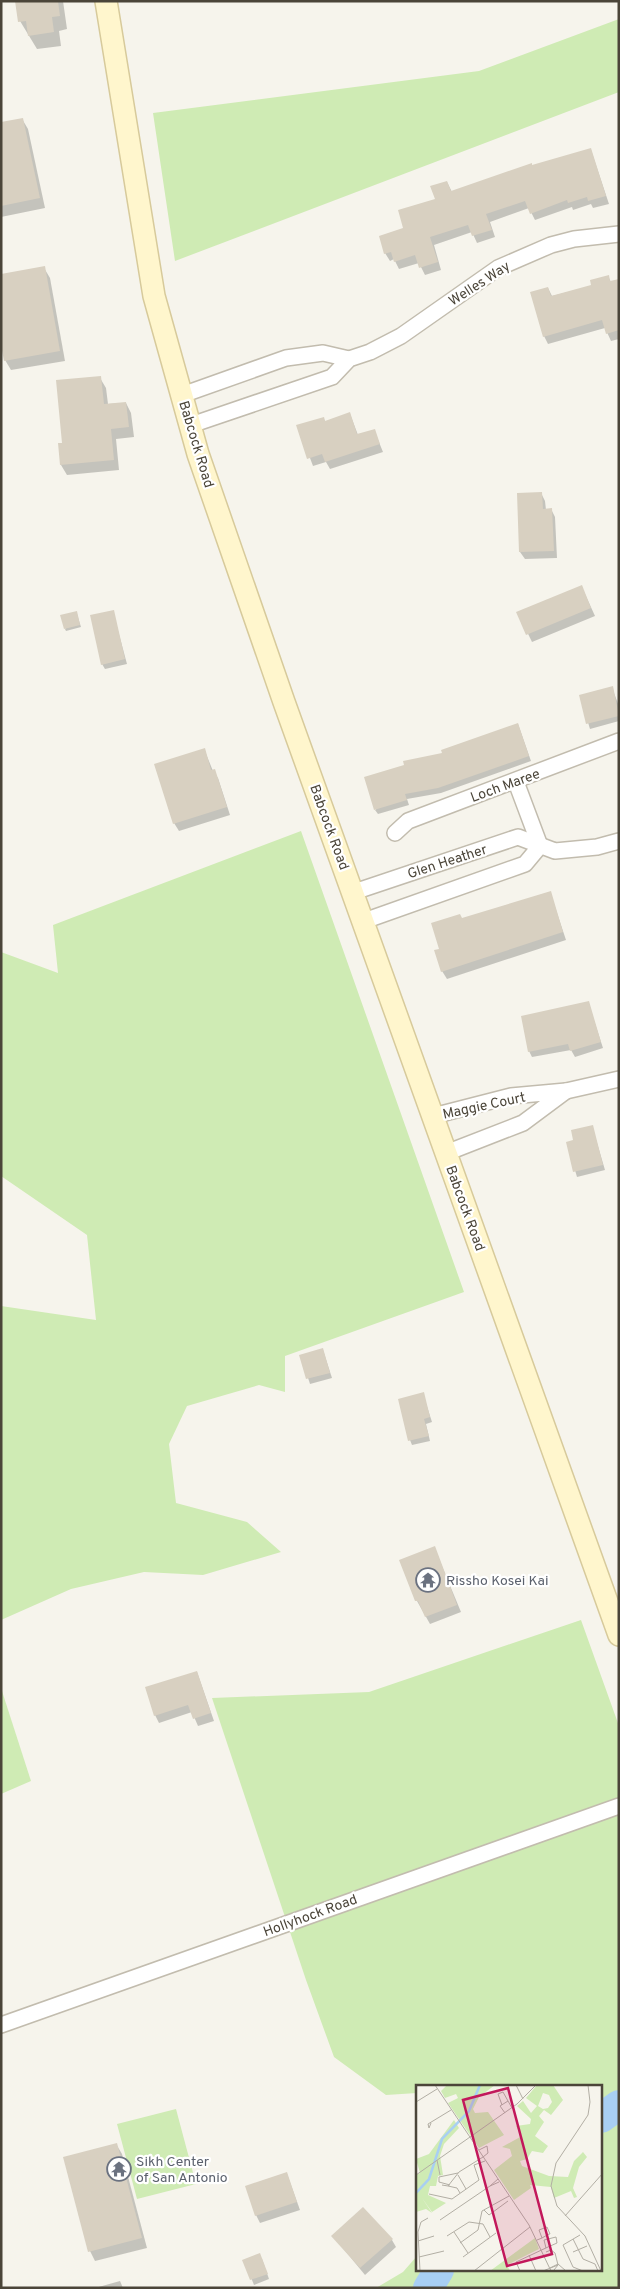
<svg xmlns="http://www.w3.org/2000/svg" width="620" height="2289" viewBox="0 0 620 2289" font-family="Overpass,sans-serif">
<rect width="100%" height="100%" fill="#f6f4ec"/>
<!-- green -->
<g fill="#cfebb4">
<polygon points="619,19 619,92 175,261 153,113 479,71"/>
<polygon points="301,831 464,1292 285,1356 285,1392 259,1385 187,1406 169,1444 176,1503 247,1522 281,1552 203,1575 144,1572 71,1589 1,1620 1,1306 96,1320 87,1235 1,1176 1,952 58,973 53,925"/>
<polygon points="581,1620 619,1726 619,2288 376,2288 403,2272 417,2256 418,2270 601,2270 601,2086 418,2086 417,2093 386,2095 334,2057 306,1980 212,1698 369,1692"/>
<polygon points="1,1688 31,1781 1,1794"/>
<polygon points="176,2109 196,2184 137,2199 117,2124"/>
</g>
<!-- shadow -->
<g fill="#0003">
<polygon points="16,1 63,1 67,29 59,31 61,46 37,49 20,21"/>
<polygon points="22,119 28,129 45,208 1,217 1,124"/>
<polygon points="591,150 609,204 593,208 591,204 573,210 572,207 535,220 529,208 490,222 495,237 477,243 472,232 434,245 441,270 425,275 419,263 399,269 394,259 390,261 385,253 405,229 436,200 447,182 452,192"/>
<polygon points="44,268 50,278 65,361 11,370 5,360"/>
<polygon points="608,276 611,282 619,280 619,339 611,341 605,328 548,344 544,336 548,288 552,296 593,286"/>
<polygon points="100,378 106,388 108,404 126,403 131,413 134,437 116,439 119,470 67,475 61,465 63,444"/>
<polygon points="350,414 358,435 374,430 383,452 330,469 326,462 313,466 298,426 323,418 326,422"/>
<polygon points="541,493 545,501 546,510 551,509 555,517 557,558 525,559 520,552"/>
<polygon points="585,594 595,616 532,642 518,613"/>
<polygon points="113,612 127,664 105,669 102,664"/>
<polygon points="77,614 81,627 66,631 65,629"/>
<polygon points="612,688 619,706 619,721 590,729 580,696"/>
<polygon points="518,724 531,761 441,793 407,799 409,805 378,814 375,810 444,754"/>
<polygon points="204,749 213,771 218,778 230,815 179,831 174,823"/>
<polygon points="550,892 566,940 447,979 442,971 440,950 462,919"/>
<polygon points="588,1002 603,1048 575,1057 571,1050 532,1057 529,1051"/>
<polygon points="592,1126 605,1170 577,1177 567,1143 575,1141"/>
<polygon points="323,1350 332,1378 310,1384 301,1356"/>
<polygon points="423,1394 432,1422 426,1424 430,1441 412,1445 410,1440"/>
<polygon points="434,1547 461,1612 430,1624 417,1601"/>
<polygon points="197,1672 214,1721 198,1726 192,1712 159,1723 155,1715"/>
<polygon points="116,2144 122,2154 147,2248 95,2261 90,2251"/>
<polygon points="287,2174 300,2210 260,2223 256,2215"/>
<polygon points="333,2236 392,2240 396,2247 365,2275"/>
<polygon points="262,2259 269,2279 254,2285 244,2260"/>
<polygon points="120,2281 123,2288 95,2288"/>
</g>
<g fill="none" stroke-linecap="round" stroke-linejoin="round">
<!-- river -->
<g stroke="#a8cff3" stroke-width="30">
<polyline points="601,2118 619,2105"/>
<polyline points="428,2288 439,2270"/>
</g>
</g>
<!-- building -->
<g fill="#d8d0c1">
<polygon points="15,1 58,1 60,16 52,17 54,32 28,36 26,21 18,22"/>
<polygon points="23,118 40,198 1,206 1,122"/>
<polygon points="591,148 606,196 588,201 587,197 568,203 567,200 530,214 525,201 486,214 492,230 472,236 468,225 430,237 438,262 419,268 415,255 394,262 391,252 384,254 379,236 403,228 398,210 435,199 430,186 447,181 451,191 532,163 532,165"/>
<polygon points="45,266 60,351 4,361 1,345 1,274"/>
<polygon points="609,275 610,281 619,279 619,330 606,334 602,320 543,337 530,292 548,287 551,296 591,285 590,280"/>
<polygon points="101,376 104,404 126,402 129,427 111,429 114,460 60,465 58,443 62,443 56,380"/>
<polygon points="350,412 357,434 375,429 380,444 325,462 322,454 307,459 296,425 324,417 325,421"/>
<polygon points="542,492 543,509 552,508 554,551 519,552 517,493"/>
<polygon points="582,585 591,608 526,635 516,612"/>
<polygon points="114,610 125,659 101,665 90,615"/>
<polygon points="77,611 80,625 64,629 60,615"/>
<polygon points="613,686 619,716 586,724 579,695"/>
<polygon points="518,723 529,756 438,788 405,794 407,800 374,810 364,777 404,765 403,761 442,753 441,750"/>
<polygon points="205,748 211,770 215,769 227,807 173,824 154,764"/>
<polygon points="551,891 563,932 441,972 434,950 439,949 431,923 460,914 462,918"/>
<polygon points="589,1001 601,1042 570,1051 568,1044 528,1052 521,1016"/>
<polygon points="593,1125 603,1165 573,1172 566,1142 573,1140 571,1130"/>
<polygon points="323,1348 330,1373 306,1379 299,1355"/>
<polygon points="424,1392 430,1417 424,1419 429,1436 408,1441 398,1399"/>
<polygon points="435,1546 457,1605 425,1617 418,1601 415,1601 399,1560"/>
<polygon points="197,1671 211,1713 193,1719 188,1705 154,1716 145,1687"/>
<polygon points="117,2143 142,2238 88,2252 63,2157"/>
<polygon points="287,2172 297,2202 255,2216 245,2186"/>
<polygon points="363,2207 393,2239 360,2268 331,2236"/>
<polygon points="260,2253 268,2274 250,2280 242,2260"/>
</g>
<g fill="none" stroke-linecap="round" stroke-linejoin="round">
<!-- minor casing -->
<g stroke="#c2bcae" stroke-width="18">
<g id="minor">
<polyline points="182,395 286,358 323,353 349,359"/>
<polyline points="191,425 332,377 349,359 370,352 401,336 498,268 551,245 574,239 619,234"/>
<polyline points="516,782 540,846"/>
<polyline points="395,833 408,821 619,741"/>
<polyline points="354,892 518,837 555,851 597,847 619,841"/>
<polyline points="364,921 525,864 540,846"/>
<polyline points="566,1091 619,1079"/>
<polyline points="433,1116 511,1096 566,1091 523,1123 446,1153"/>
<polyline points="1,2025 619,1806"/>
</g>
</g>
<!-- secondary casing -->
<g stroke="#d7ca9b" stroke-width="24">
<polyline id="secondary" points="106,1 154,296 198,454 284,702 619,1635"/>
</g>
<!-- minor -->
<use href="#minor" stroke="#fff" stroke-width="15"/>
<!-- secondary -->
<use href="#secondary" stroke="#fff6cd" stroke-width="21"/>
</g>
<!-- icons -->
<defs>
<g id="temple-ring" transform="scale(1.25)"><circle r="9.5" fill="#fff" stroke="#6b7280" stroke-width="1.5"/><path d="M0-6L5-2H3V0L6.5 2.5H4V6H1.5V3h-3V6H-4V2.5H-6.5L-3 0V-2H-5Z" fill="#6b7280"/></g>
</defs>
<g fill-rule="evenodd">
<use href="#temple-ring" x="428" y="1580"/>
<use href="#temple-ring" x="119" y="2169"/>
</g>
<g text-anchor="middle" stroke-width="4.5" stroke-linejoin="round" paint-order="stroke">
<!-- street labels -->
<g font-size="14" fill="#4b4539" stroke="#fff">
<text transform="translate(479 283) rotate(-33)" y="5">Welles Way</text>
<text transform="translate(197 444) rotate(73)" y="5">Babcock Road</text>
<text transform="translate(505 785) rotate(-20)" y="5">Loch Maree</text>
<text transform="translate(330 827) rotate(70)" y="5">Babcock Road</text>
<text transform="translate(447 861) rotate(-18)" y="5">Glen Heather</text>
<text transform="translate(484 1105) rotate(-12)" y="5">Maggie Court</text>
<text transform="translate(466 1208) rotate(70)" y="5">Babcock Road</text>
<text transform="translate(310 1915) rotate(-20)" y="5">Hollyhock Road</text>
</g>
<!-- worship labels -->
<g font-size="14" fill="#5b616d" stroke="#fff" text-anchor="start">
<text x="446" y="1585">Rissho Kosei Kai</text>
<text x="136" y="2166">Sikh Center<tspan x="136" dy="16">of San Antonio</tspan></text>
</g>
</g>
<!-- overview -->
<g transform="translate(416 2085)">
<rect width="186" height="186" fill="#f6f4ec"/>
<path d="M 31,0 L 79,0 L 63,12 L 57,24 L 59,28 L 72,27 L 88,50 L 63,63 L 32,18 L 42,13 L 40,9 L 29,13 L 25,6 ZM 121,0 L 137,0 L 147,15 L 135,30 L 128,25 L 123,31 L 128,37 L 119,51 L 132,61 L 127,68 L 116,66 L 111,74 L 104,76 L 106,81 L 133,91 L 152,92 L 158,76 L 167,67 L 171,72 L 163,82 L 157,103 L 161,112 L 158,113 L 155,106 L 138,113 L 135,102 L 114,100 L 115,103 L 98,115 L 78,85 L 96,71 L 94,64 L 86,62 L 106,51 L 100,41 L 114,39 L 115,34 L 101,21 L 107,16 L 115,28 L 121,21 L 110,13 ZM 127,8 L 133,10 L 136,17 L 132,23 L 127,24 L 122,21 ZM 38,35 L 43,43 L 28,59 L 24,71 L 27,90 L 22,91 L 20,101 L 14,101 L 12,110 L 30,118 L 16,127 L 6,113 L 16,128 L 10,124 L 0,127 L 0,90 L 4,88 L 0,74 L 13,69 ZM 119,153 L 123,164 L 91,180 L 94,186 L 74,186 Z" fill="#cfebb4" fill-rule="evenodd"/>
<path fill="none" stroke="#a8cff3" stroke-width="2.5" d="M 0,108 L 13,94 L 26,54 L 53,26 L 64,0"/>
<path fill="none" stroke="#b2aea4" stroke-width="1" d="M 19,0 L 113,140 L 135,186M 100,0 L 107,14M 172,0 L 174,17 L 172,30 L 140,78 L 135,101 L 141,121 L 169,151 L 185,186M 0,17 L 21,4M 86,20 L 82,9 L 87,7 L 92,16M 89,28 L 84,21 L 92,16 L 96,23M 15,38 L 13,43 L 12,39 L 35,25M 63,65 L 71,61 L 72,68 L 67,72M 21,75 L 24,90M 0,90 L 101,19 L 120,0M 42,90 L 50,104M 82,94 L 74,101 L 83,97M 26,100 L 32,101 L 43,87 L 67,72M 34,100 L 23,97 L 23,92 L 42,88M 32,101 L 41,103 L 44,108M 13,109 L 36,114 L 63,95 L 58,80 L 69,76M 68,125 L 73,130 L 92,116M 149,131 L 187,88M 24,135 L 74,101M 38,147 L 52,168M 164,150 L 147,160 L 157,182 L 167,186M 31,151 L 53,137 L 67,139 L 74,152M 157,154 L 167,174 L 179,179 L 182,186M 121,155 L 126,153 L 133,149 L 134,149 L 131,142 L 123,145 L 126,153M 2,156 L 18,151M 44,158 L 62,145 L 66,126 L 93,111M 130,167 L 135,165 L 139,168 L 142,180 L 138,185M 157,167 L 171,161M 113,170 L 120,186M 3,172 L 28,166M 47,172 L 80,148M 134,183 L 142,179 L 150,186M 4,186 L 2,147 L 5,137 L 12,133M 58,186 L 114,142M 104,186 L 100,177 L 132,162 L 141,158 L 140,152 L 128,155 L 130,163M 127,186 L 142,180"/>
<path fill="#c2185b" fill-opacity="0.15" stroke="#c2185b" stroke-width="2.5" d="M 92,3 L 136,169 L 91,181 L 47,15 Z"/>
<rect width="186" height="186" fill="none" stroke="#4b4539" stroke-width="2.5"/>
</g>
<!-- border -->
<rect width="620" height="2289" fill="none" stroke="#4b4539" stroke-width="5"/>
</svg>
